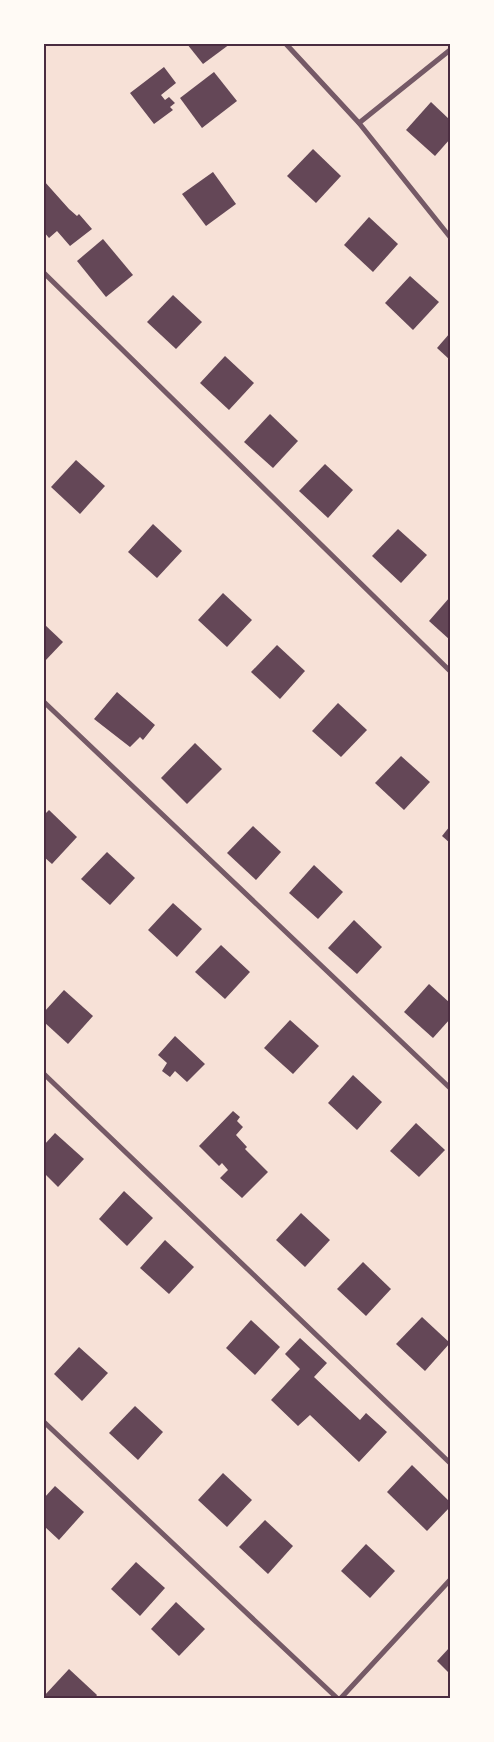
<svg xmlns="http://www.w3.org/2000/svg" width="494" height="1742" viewBox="0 0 494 1742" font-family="Mulish,sans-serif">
<rect width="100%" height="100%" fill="#f7e1d7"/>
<!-- building -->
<g fill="#644757">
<polygon points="187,44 230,44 203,64"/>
<polygon points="164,67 176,83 161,95 165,100 169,97 175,103 170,107 173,110 154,124 130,93"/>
<polygon points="214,72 237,101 202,128 180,98"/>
<polygon points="431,102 450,120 450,139 435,156 406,130"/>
<polygon points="313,149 341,176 316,203 287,176"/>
<polygon points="213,172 236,204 206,226 182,194"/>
<polygon points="44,181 69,209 77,216 79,214 92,229 70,246 57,231 49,238 44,232"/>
<polygon points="369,217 398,244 373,272 344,245"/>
<polygon points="103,239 133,275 106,297 77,261"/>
<polygon points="410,276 439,302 413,330 385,303"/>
<polygon points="173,295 202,322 176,349 147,322"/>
<polygon points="450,333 450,360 437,348"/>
<polygon points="225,356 254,383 229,410 200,383"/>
<polygon points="270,414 298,441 273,468 244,442"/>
<polygon points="76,460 105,486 80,514 51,487"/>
<polygon points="325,464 353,490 328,518 299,491"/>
<polygon points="153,524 182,551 157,578 128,552"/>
<polygon points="398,529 427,555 401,583 372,556"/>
<polygon points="223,593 252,620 227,647 198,620"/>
<polygon points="450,597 450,640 429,621"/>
<polygon points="44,624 63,642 44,662"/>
<polygon points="277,645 305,671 280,699 251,672"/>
<polygon points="117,692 155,725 143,740 140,737 130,747 94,719"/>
<polygon points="338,703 367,730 341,757 312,731"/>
<polygon points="195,743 222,769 187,804 161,778"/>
<polygon points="401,756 430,782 404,810 375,783"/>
<polygon points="49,810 77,837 52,864 44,857 44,815"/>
<polygon points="253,826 281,852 256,880 227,853"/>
<polygon points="450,826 450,843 442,836"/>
<polygon points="107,852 135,878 110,905 81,879"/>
<polygon points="314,865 343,892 318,919 289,893"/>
<polygon points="173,903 202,929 177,957 148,930"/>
<polygon points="354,920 382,947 357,974 328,948"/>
<polygon points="221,945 250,972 225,999 195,972"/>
<polygon points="429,984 450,1003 450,1019 433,1038 404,1012"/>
<polygon points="64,990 93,1016 68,1044 44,1022 44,1012"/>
<polygon points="290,1020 319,1046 293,1074 264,1048"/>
<polygon points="175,1036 205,1064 187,1082 175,1071 170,1077 162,1071 167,1063 158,1055"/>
<polygon points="353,1075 382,1102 357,1130 328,1103"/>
<polygon points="233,1111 240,1117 237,1121 243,1127 236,1135 247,1147 245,1149 268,1172 242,1198 220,1178 228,1170 222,1163 219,1166 199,1146"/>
<polygon points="416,1123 445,1150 419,1177 390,1151"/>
<polygon points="55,1133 84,1159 58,1187 44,1173 44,1145"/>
<polygon points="124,1191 153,1218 127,1246 99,1219"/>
<polygon points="301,1213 330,1240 305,1267 276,1240"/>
<polygon points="165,1240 194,1267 169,1294 140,1268"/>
<polygon points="363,1262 391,1289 366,1316 337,1289"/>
<polygon points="422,1317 450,1343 425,1371 396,1344"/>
<polygon points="251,1320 280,1347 255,1375 226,1348"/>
<polygon points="300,1338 327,1363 314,1377 360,1420 366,1413 387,1432 359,1462 310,1415 298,1426 271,1400 300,1369 285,1354"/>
<polygon points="79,1347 108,1373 82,1401 54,1374"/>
<polygon points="135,1406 163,1432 138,1460 109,1433"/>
<polygon points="412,1465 450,1502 450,1507 427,1531 387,1492"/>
<polygon points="223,1473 252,1500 227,1527 198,1500"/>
<polygon points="55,1486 84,1512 59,1540 44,1526 44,1498"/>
<polygon points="265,1520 293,1546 268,1574 239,1547"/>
<polygon points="366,1544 395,1571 370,1598 341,1571"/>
<polygon points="136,1562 165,1588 140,1616 111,1589"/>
<polygon points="176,1602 205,1629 179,1656 151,1629"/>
<polygon points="450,1647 450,1674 437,1661"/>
<polygon points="69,1669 97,1695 95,1698 44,1696"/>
</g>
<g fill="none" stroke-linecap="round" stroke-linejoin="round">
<!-- minor -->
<g stroke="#755966" stroke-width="5">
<polyline points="286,44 359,123 450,237"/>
<polyline points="359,123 450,50"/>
<polyline points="44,273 450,671"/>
<polyline points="44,702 450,1088"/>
<polyline points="44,1074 450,1463"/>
<polyline points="44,1422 337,1698"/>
<polyline points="341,1698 450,1580"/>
</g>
</g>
<!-- border -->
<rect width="494" height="1742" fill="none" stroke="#fffaf5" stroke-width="90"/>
<rect x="45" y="45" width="404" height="1652" fill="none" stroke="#4a2c40" stroke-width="2"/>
</svg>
